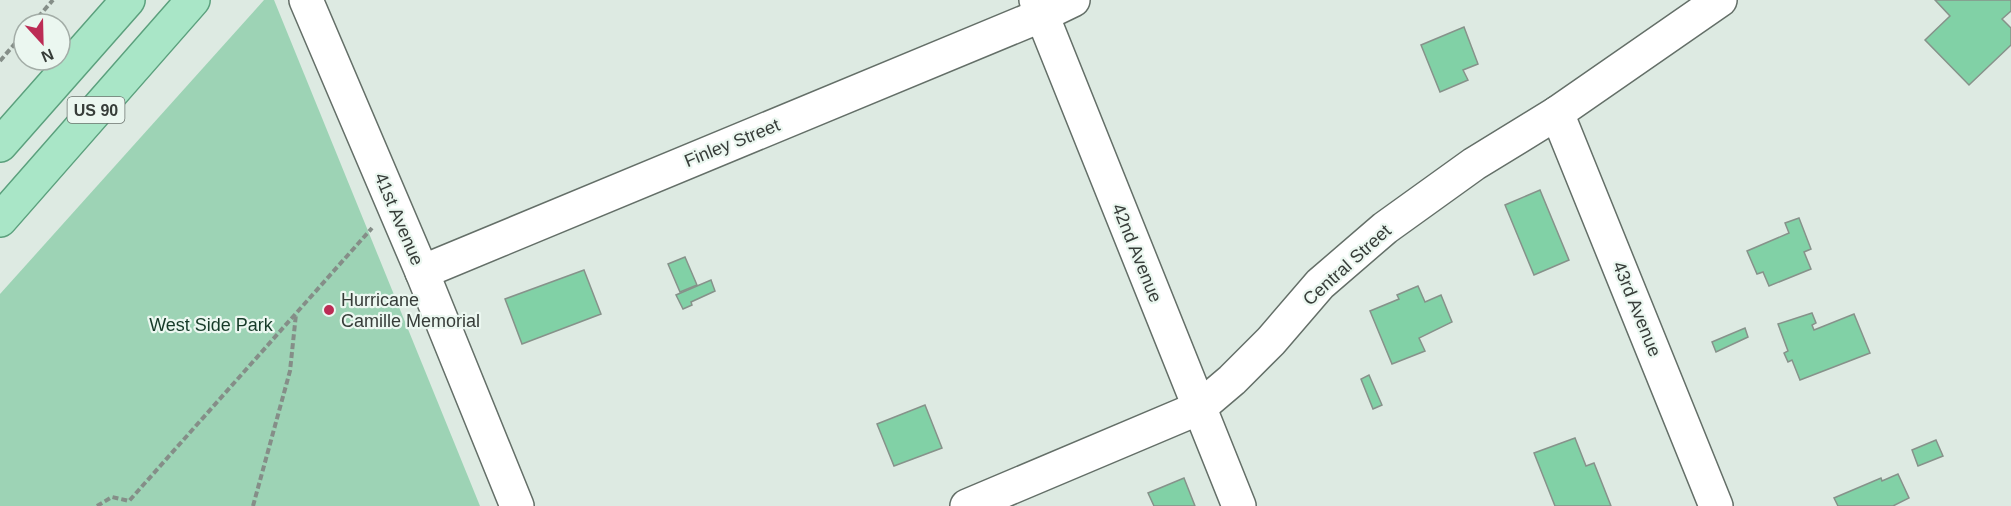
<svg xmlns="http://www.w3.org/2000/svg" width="2011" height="506" viewBox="0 0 2011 506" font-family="Helvetica,sans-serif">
<rect width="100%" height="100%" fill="#ddeae2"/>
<!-- green -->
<polygon fill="#9dd3b5" points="264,0 274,0 480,506 0,506 0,294"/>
<!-- building -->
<g fill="#81d1a6" stroke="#86928a" stroke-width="1.5">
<polygon points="1935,0 2011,0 2011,11 2002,19 2011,28 2011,45 1969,85 1925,40 1950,16"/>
<polygon points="1464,27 1478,64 1463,70 1468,80 1440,92 1421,45"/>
<polygon points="1540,190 1569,260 1534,275 1505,205"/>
<polygon points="1799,218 1811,249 1804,252 1811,269 1769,286 1763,272 1757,274 1747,251 1789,233 1785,223"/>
<polygon points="685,257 697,285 680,292 668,264"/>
<polygon points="584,270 601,314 522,344 505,299"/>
<polygon points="711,280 715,291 691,302 692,305 683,309 676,295"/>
<polygon points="1418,286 1425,302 1441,295 1452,322 1419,338 1425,351 1392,364 1370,311 1399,299 1397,295"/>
<polygon points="1812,313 1816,323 1812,325 1814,330 1854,314 1870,353 1800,380 1792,360 1788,362 1784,353 1788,351 1778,324"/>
<polygon points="1745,328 1748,337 1716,352 1712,342"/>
<polygon points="1369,375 1382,405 1373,409 1361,379"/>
<polygon points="925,405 942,448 894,466 877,424"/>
<polygon points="1575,438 1586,466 1594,463 1611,506 1555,506 1534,453"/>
<polygon points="1936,440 1943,456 1918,466 1912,450"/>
<polygon points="1898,474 1909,498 1893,506 1838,506 1834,498 1881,478 1882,481"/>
<polygon points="1184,478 1195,506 1154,506 1148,493"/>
</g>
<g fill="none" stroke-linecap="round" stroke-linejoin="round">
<!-- minor casing -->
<g stroke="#646f68" stroke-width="36">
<g id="minor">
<polyline points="306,0 422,272 517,506"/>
<polyline points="1036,0 1239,506"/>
<polyline points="1557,113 1716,506"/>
<polyline points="422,272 1042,15 1073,0"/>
<polyline points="967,506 1199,408 1232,380 1271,341 1320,284 1385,228 1474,164 1557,113 1720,0"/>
</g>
</g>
<!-- major casing -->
<g stroke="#5ba07d" stroke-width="36">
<g id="major">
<polyline points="0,145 128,0"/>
<polyline points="0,220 193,0"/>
</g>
</g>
<!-- path -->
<g stroke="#858e88" stroke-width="4" stroke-dasharray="6 3" stroke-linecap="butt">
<polyline points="32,24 53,0"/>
<polyline points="0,61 24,33"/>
<polyline points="97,506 112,497 129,501 372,228"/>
<polyline points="253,506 290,371 296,314"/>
</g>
<!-- minor -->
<use href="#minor" stroke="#fff" stroke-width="33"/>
<!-- major -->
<use href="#major" stroke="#a9e6c7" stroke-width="33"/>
</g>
<!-- markers -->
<circle fill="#bc2c55" stroke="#ebf7f0" stroke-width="2" cx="329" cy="310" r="6"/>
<g text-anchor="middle" stroke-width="4.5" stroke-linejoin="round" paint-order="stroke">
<!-- shield labels -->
<rect fill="#ebf7f0" stroke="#6d7570" stroke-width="1.5" x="67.5" y="97" width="57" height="26" rx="4.5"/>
<g font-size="16" font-weight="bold" fill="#373d39">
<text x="96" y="116">US 90</text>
</g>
<!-- street labels -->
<g font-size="18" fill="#373d39" stroke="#ebf7f0">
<text transform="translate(732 143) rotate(-22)" y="6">Finley Street</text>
<text transform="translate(399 219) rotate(67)" y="6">41st Avenue</text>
<text transform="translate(1137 253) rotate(68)" y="6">42nd Avenue</text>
<text transform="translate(1347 265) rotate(-42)" y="6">Central Street</text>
<text transform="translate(1637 309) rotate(68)" y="6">43rd Avenue</text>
</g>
<!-- poi labels -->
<g font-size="18" fill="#373d39" stroke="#ebf7f0" text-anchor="start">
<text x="341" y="306">Hurricane<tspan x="341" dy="21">Camille Memorial</tspan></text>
</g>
<!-- park labels -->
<g font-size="18" fill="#163a28" stroke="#ebf7f0">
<text x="211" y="331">West Side Park</text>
</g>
</g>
<!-- north arrow -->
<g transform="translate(42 42) rotate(158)"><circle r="28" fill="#ebf7f0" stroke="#a3ada7" stroke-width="1.5"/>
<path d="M0-4.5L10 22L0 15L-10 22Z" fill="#bc2c55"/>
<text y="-9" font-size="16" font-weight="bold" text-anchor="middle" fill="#373d39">N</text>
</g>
</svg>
